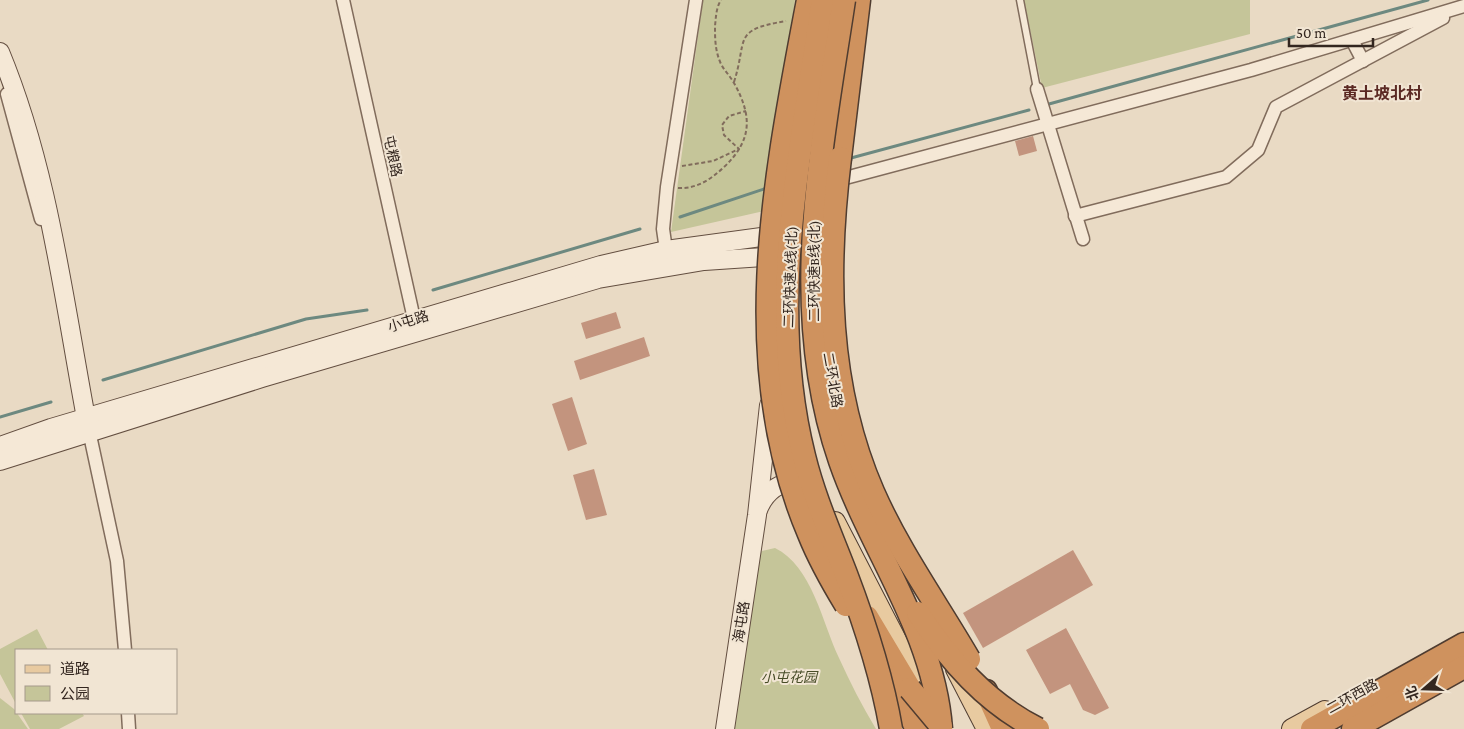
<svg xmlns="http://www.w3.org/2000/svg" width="1464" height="729" viewBox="0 0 1464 729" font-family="'Crimson Pro','Noto Sans SC',serif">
<rect width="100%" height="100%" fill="#e9dac4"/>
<!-- green -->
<g fill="#c5c599">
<polygon points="703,0 795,0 764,211 671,232"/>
<polygon points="1024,0 1250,0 1250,34 1042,88"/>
<path d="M 775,548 C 812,566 822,622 839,658 C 850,682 862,706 876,729 L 728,729 L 754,561 L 762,551 Z"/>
<polygon points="37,629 48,650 16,650 16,704 0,674 0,649"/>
<polygon points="0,698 14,709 28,729 0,729"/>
<polygon points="21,713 82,713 84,716 59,729 30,729"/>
</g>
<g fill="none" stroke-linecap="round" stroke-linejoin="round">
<!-- stream -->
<g stroke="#6d8980" stroke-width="3">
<polyline points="1049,104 1428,0"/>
<polyline points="851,158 1029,110"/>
<polyline points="680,217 767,188"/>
<polyline points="433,290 640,229"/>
<polyline points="103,380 306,319 367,310"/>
<polyline points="0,417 51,402"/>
</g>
</g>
<!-- building -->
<g fill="#c3947e">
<polygon points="1033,136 1037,151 1019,156 1015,141"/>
<polygon points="616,312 621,328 586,339 581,323"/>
<polygon points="644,337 650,356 580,380 574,361"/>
<polygon points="572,397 587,444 568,451 552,404"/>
<polygon points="594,469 607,515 586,520 573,475"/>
<polygon points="1073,550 1093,585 983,648 963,613"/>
<polygon points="1066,628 1109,708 1095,715 1083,710 1070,684 1050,694 1026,650"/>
</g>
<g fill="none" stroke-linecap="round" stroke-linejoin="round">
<!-- lane casing -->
<g stroke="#816c5c" stroke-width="9">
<polyline id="lane" points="1020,0 1037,89"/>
</g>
<!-- street casing -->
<g stroke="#816c5c" stroke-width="15">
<g id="street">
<polyline points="343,0 414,319"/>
<polyline points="1352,40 1363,61"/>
<polyline points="1037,89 1083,239"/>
<polyline points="7,94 41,219"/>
<polyline points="834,181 1251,70 1464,6"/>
<polyline points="1075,216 1226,177 1258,150 1276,107 1443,18"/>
<polyline points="666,250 663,229 667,187 696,0"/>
<polyline points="88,426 117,561 125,650"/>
<polyline points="128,713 129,729"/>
</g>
</g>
<!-- secondary casing -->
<g stroke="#634e40" stroke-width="20">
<g id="secondary">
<path d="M 0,52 C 48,168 63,295 86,418"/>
<polyline points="0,446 51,428 601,265 666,250 783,234"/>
<polyline points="0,461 262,378 598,279 704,261 822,253"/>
<path d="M 758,510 C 766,490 782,480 802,482"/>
<polyline points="725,729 757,515 769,405"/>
</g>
</g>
<!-- primary casing -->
<g stroke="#4f3c30" stroke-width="22">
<g id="primary">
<polyline points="835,522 924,694"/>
<polyline points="956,669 987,729"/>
<polyline points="1292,729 1325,711"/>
</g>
</g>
<!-- highway casing -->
<g stroke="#4f3c30" stroke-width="25">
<g id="highway">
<polyline points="840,158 859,0"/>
<polyline points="867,617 910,689"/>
<polyline points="889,677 917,729"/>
<polyline points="986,691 1003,729"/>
<polyline points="1312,729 1464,644"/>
<polyline points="1353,729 1464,667"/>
</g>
</g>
<!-- path -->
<g stroke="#816c5c" stroke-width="2" stroke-dasharray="4 2.5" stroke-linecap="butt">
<path d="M 734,82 C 748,39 731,30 786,21"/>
<polyline points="682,166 713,161 739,149 724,135 722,125 729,116 746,111"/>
<path d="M 678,188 C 696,189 710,180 723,168 C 752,141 753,117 734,83 C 730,76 724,70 721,64 C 715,51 715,39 715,26 C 716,17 716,8 721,0"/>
</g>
<!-- lane -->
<use href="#lane" stroke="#f5e8d6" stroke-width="6"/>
<!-- street -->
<use href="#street" stroke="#f5e8d6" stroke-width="12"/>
<!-- secondary -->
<use href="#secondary" stroke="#f5e8d6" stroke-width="18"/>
<!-- primary -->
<use href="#primary" stroke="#e8caa0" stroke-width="20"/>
<!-- highway -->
<use href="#highway" stroke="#cf925e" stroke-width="22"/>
<!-- highway-bridge casing -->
<g stroke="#4f3c30" stroke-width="25" stroke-linecap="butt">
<g id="highway-bridge">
<path d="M 808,0 C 775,175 736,363 809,534 C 819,559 832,582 846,605"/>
<path d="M 823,0 C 801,150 766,306 804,456 C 814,497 831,535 846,574 C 865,624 882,676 891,729"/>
<path d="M 844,0 C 821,153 788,310 840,461 C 871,551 934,631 941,729"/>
<path d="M 840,158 C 826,271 827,386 873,492 C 899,551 937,604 969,659"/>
<path d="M 918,613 C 949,660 986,703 1038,729"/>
<polyline points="910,689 941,726"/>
</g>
</g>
<!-- highway-bridge -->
<use href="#highway-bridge" stroke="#cf925e" stroke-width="22"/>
</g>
<g text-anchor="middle" stroke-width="4" stroke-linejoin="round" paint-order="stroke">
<!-- street labels -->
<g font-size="14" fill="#33261f" stroke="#f1e5d3">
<text transform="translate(393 156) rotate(78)" y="5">屯粮路</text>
<text transform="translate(814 271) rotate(-90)" y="5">二环快速B线(北)</text>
<text transform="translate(790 277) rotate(-88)" y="5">二环快速A线(北)</text>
<text transform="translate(408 321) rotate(-17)" y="5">小屯路</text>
<text transform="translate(833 380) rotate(80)" y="5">二环北路</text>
<text transform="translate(741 622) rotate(-81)" y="5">海屯路</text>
<text transform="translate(1352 696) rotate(-29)" y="5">二环西路</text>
</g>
<!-- park labels -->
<g font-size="14" font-style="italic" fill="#484d28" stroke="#f1e5d3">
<text x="789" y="682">小屯花园</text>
</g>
<!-- quarter labels -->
<g font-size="16" font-weight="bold" fill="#5b2923" stroke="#f1e5d3">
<text x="1382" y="99">黄土坡北村</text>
</g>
</g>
<!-- legend -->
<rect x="15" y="649" width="162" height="65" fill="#f1e5d3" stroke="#a5998b"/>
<rect x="25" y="665" width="25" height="8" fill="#e8caa0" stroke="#a5998b"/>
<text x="60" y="674" font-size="15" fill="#33261f">道路</text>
<rect x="25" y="686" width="25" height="15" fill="#c5c599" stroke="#a5998b"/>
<text x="60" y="699" font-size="15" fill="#33261f">公园</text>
<!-- north arrow -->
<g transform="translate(1424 689) rotate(250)" stroke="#f1e5d3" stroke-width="4" paint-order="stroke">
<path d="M0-4L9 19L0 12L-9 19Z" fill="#33261f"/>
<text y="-8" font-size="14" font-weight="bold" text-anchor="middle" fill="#33261f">北</text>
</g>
<!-- scale -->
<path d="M1289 38v8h84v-8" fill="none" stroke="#33261f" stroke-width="2.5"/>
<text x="1296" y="38" font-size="15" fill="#33261f" stroke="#f1e5d3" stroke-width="4" paint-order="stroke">50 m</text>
</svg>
